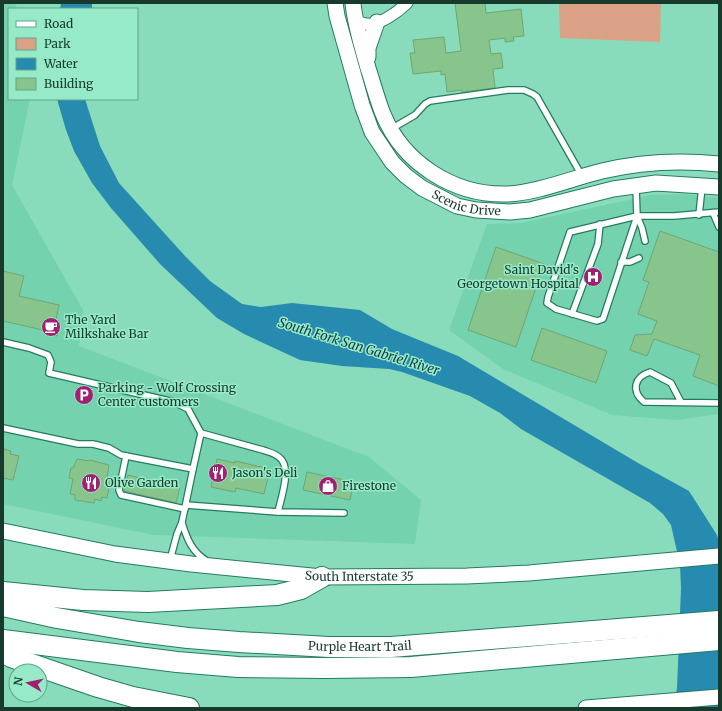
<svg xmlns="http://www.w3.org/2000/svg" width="722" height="711" viewBox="0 0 722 711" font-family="Merriweather,serif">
<rect width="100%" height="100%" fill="#89dcbb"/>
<!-- built -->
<g fill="#75d2ae">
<polygon points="3,3 15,3 17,9 9,9 9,99 30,99 12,185 83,310 79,346 369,457 421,500 415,544 154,535 3,504"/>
<polygon points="683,194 719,198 719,414 677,420 612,415 503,369 449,330 487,224 521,223 651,195"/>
</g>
<!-- green -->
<polygon fill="#dba186" points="559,3 661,3 660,42 560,38"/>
<!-- water -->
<g fill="#268bae">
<polygon points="61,3 92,3 92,9 60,9"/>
<polygon points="57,99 85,99 100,146 119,183 185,256 210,281 242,304 261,307 292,303 360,310 392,329 458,356 638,463 689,491 717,535 719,542 719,703 718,708 674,708 677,688 681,588 680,565 671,525 663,514 650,503 521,429 500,413 470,396 402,372 389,369 342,366 300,360 244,334 217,318 160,264 111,208 92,183 74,151 66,130"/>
</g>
<!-- building -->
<g fill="#87c58c" stroke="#6ea673">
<polygon points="455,3 485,3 486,13 521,9 524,36 513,37 514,41 505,42 505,38 489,40 491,54 501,53 503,68 493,69 495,88 462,92 462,90 447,92 445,74 441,75 441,71 413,74 410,53 415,53 413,40 444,37 446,53 461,51"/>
<polygon points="660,231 719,252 719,386 693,376 700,355 654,339 647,356 630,350 635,335 652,334 657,321 638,314 649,282 643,280"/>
<polygon points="496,247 544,264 516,347 468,330"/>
<polygon points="3,271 24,276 19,296 59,305 55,324 59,325 57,336 47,333 47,331 3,321"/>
<polygon points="542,328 607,351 596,383 531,360"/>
<polygon points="4,449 11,451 10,454 19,456 13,480 3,478 3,453"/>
<polygon points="77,459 89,461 90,460 109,465 107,477 111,478 107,498 102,497 101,501 95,499 94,503 75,500 75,495 70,494 73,479 69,478 71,468 73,468"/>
<polygon points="217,459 235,463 235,461 270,469 264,494 236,488 235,492 211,487"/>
<polygon points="307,472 354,482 350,500 303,490"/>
<polygon points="128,475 180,487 176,503 124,491"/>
</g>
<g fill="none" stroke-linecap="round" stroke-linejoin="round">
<!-- lane casing -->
<g stroke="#247c5f" stroke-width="8">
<g id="lane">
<polyline points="391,129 415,115 425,104 430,101 508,90 524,90 533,94 537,97 582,176"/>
<polyline points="636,187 637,216 570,232 548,297 547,303 556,309 597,321 603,319 637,216"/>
<polyline points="713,213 719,227"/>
<polyline points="699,215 702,187"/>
<polyline points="637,216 674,216 719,212"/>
<polyline points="637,216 642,228 645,241"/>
<polyline points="621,262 630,262 639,258"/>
<polyline points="572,314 598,244 600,224"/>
<polyline points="3,342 29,348 48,355 51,362 49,373 174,402 188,409 201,433 193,469 121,455 109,448 93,444 78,444 3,428"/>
<path d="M 681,402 L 671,383 L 650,372 C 634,377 631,391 644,402 L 719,403"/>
<path d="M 201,433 L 263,450 C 268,452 275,453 280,458 C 292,468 281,498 278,512"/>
<polyline points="126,456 119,490 121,495 185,509"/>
<polyline points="186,505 278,512 344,513"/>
<path d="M 182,523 C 187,539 192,552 207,561"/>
<polyline points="170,560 177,534 182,522 193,469"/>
</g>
</g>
<!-- street casing -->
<g stroke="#247c5f" stroke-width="13">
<path id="street" d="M 355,20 C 359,22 363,24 367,24 C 379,26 399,11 407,3"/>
</g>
<!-- secondary casing -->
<g stroke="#247c5f" stroke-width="17">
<g id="secondary">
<path id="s1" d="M 335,3 L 337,16 L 362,105 L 372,132 L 392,162 L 406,176 L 422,188 L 457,206 L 476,210 L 510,212 L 530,210 L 613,189 L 656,183 L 719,187"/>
<path d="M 353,3 C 355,25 362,46 368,68 C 373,83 377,99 383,114 C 403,163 454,196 508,194 C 536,193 573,178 602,171 C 640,162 680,160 719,164"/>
<polyline points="368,57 368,48 377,22"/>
<path id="s2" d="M 3,531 L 115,554 L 191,564 L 322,577 L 467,576 L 529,573 L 719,556"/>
<polyline points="586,708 719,697"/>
</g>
</g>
<!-- highway casing -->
<g stroke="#247c5f" stroke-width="22">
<g id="highway">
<polyline points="3,592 83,600 148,602 277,595 301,589 322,577"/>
<path id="s3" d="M 3,606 L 57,618 L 139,632 L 188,638 L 239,642 L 329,647 L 391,647 L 719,621"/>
<polyline points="3,640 177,662 238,667 325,668 411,667 719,640"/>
<polyline points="3,652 11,657 98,687 133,697 189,708"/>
</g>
</g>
<!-- lane -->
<use href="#lane" stroke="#fff" stroke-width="5.5"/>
<!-- street -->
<use href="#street" stroke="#fff" stroke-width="11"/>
<!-- secondary -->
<use href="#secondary" stroke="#fff" stroke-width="15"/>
<!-- highway -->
<use href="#highway" stroke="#fff" stroke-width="20"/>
</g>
<!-- icons -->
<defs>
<g id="hospital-disc" transform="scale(1)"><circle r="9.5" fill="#a02073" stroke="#96eac8"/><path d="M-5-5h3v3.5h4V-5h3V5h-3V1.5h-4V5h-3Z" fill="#fff"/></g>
<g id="cafe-disc" transform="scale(1)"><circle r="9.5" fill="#a02073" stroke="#96eac8"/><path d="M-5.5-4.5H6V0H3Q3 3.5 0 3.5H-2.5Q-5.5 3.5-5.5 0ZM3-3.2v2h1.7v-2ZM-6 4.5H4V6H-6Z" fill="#fff"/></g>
<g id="parking-disc" transform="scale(1)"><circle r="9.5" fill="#a02073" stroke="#96eac8"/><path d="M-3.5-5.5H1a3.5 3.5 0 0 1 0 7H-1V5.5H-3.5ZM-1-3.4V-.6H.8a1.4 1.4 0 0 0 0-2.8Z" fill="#fff"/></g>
<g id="restaurant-disc" transform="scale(1)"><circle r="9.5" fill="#a02073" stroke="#96eac8"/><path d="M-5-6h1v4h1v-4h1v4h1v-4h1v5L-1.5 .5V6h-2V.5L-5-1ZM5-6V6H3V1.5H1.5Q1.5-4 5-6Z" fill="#fff"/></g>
<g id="shop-disc" transform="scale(1)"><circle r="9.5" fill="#a02073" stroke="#96eac8"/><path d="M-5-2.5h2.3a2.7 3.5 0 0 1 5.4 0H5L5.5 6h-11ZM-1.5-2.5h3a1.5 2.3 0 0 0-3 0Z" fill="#fff"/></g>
</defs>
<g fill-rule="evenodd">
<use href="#hospital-disc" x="593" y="277"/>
<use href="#cafe-disc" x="51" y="327"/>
<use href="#parking-disc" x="84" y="395"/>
<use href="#restaurant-disc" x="218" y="473"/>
<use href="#restaurant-disc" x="91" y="483"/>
<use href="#shop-disc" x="328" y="486"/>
</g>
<g text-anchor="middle" stroke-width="3" stroke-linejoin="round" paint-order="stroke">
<!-- street labels -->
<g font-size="12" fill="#173a2d" stroke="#96eac8">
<text dy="4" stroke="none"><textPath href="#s1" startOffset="258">Scenic Drive</textPath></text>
<text dy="4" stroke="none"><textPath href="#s2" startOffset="360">South Interstate 35</textPath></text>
<text dy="4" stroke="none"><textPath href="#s3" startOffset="360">Purple Heart Trail</textPath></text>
</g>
<!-- poi labels -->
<g font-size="12" fill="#173a2d" stroke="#96eac8" text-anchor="start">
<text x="579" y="274" text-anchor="end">Saint David's<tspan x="579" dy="14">Georgetown Hospital</tspan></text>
<text x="65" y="324">The Yard<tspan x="65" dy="14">Milkshake Bar</tspan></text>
<text x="98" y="392">Parking - Wolf Crossing<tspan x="98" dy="14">Center customers</tspan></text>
<text x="232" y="477">Jason's Deli</text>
<text x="105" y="487">Olive Garden</text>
<text x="342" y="490">Firestone</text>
</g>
<!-- water labels -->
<g font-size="13" font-style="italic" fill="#103a4a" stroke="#96eac8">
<text transform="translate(359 346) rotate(17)" y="5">South Fork San Gabriel River</text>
</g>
</g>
<!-- border -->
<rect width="722" height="711" fill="none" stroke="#173a2d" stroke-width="8"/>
<!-- legend -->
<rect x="8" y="8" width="130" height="92" fill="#96eac8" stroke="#63a48a"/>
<rect x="16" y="21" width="20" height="6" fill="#ffffff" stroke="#63a48a"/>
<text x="44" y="28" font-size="12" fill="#173a2d">Road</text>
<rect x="16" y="38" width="20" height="12" fill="#dba186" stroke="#63a48a"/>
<text x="44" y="48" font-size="12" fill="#173a2d">Park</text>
<rect x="16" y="58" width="20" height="12" fill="#268bae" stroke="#63a48a"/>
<text x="44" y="68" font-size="12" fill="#173a2d">Water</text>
<rect x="16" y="78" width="20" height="12" fill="#87c58c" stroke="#63a48a"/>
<text x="44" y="88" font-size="12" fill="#173a2d">Building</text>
<!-- north arrow -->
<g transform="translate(28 683) rotate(279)"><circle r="19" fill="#96eac8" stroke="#63a48a"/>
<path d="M0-3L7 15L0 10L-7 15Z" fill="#a02073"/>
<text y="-6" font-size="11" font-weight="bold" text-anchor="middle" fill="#173a2d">N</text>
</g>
</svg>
